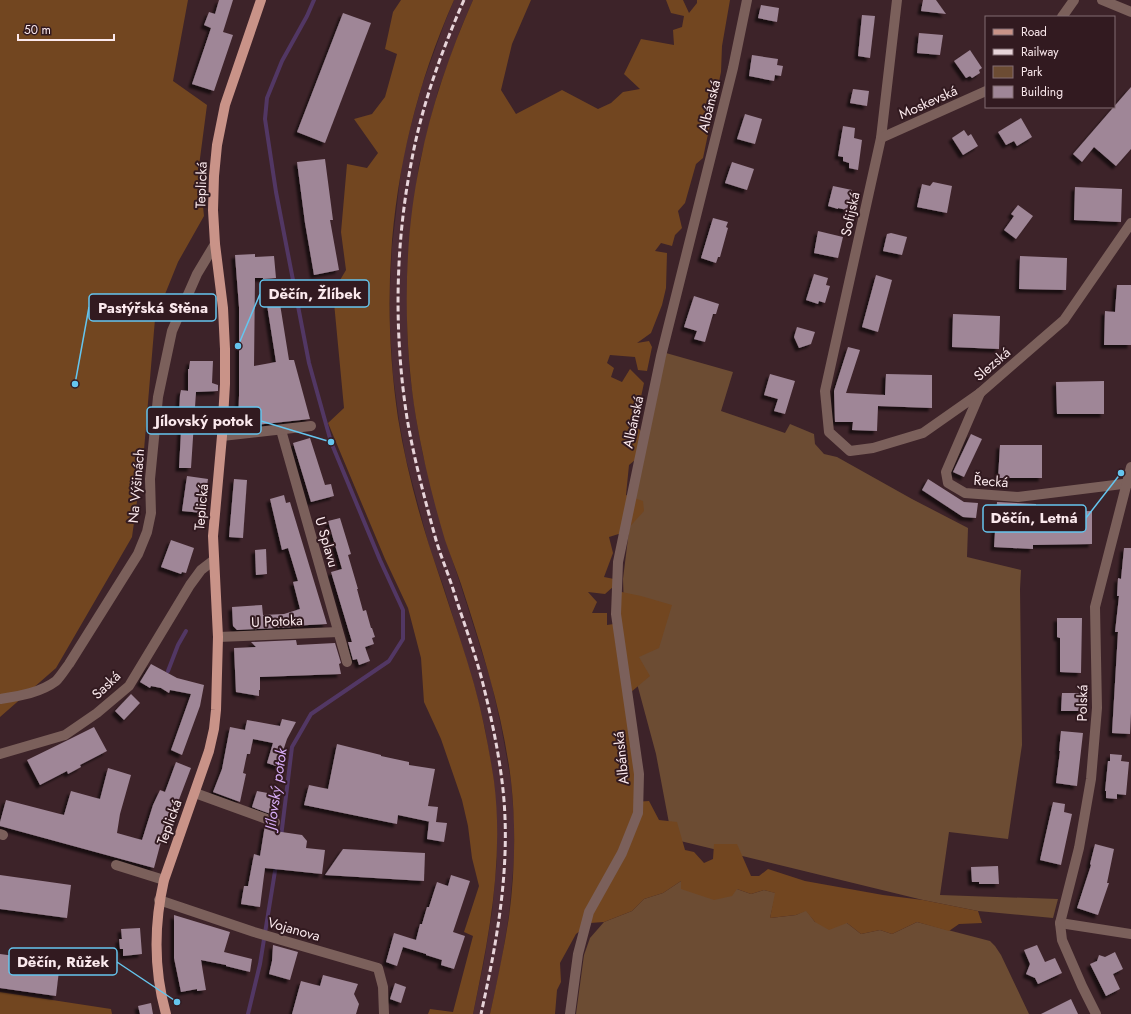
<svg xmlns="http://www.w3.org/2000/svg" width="1131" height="1014" viewBox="0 0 1131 1014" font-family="Jost,sans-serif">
<defs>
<filter id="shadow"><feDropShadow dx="-3.5" dy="3.5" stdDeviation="1" flood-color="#0009"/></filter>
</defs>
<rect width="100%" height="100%" fill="#3d2329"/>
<!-- built -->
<polygon fill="#4d2c34" points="454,0 473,0 461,28 438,91 419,165 413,209 409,248 407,288 407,328 410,374 416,418 423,455 446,541 460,583 491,681 501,726 511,781 514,818 514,860 509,915 501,964 490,1014 473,1014 484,961 492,912 497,859 494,783 485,729 474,685 444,588 429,546 406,459 399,420 393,375 390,328 390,288 392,247 402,162 412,121 422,85 445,22"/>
<!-- green -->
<g fill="#6c4c33">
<polygon points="666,353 733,372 721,411 785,433 790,424 814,434 815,444 824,454 837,457 912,499 968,528 967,557 1021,570 1020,589 1022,745 1008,839 949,832 940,895 1058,899 1053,918 978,911 923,900 672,839 656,754 625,639 623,579 632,506"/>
<polygon points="681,881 737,889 751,894 764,890 776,893 770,918 796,915 806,910 815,922 847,923 861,934 880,930 892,934 917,922 990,941 995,946 1001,955 1029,1014 576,1014 584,955 590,938 604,922 632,911 644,899 663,893"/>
</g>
<!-- forest -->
<g fill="#724620">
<polygon points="0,0 188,0 173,81 207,105 199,166 204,216 178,262 155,319 144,450 132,537 56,668 0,717"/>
<path d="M 401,0 L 454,0 C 395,133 377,274 398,418 C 405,461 416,504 429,545 C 434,560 439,575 444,590 C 454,621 465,652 474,684 C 483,716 489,749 494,781 C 504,860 489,937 473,1014 L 428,1014 L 430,1009 L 453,1012 L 473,936 L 464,932 L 479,886 L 472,858 L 468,826 L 462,800 L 441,739 L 424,702 L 421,658 L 408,608 L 385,559 L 328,423 L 344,408 L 333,292 L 346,270 L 341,232 L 347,164 L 367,168 L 378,153 L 354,119 L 372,114 L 385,97 L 397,54 L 385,49 L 393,12 Z"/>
<path d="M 473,0 L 531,0 L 512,44 L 501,90 L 516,114 L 562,90 L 598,109 L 611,103 L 623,92 L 640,89 L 624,74 L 641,39 L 674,45 L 673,30 L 682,27 L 684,16 L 671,13 L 666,0 L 683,0 L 689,13 L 697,3 L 697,0 L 730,0 L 722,46 L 721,72 L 703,158 L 696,164 L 685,203 L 678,211 L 682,228 L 675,235 L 672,246 L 661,243 L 655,251 L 667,253 L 666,288 L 662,305 L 651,333 L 637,343 L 649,341 L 652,347 L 647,371 L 638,370 L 635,357 L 610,355 L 607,363 L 614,368 L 611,377 L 622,382 L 630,369 L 644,383 L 635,425 L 645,435 L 641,455 L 629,465 L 626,495 L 643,501 L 644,511 L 625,532 L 609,537 L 613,553 L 604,577 L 614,579 L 614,586 L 605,594 L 588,592 L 597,602 L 592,613 L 607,613 L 607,625 L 614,624 L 617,591 L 641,596 L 672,605 L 659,648 L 639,657 L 650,676 L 624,698 L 635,775 L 634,802 L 649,801 L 659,820 L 677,822 L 685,850 L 694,852 L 704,863 L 713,859 L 714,844 L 737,844 L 751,876 L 759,876 L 768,869 L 805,881 L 883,895 L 923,900 L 978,911 L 982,923 L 959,924 L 949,931 L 917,922 L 892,934 L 880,930 L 861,934 L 847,923 L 829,930 L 815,922 L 806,911 L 796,915 L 770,918 L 775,893 L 764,890 L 751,894 L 737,889 L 732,896 L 714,900 L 681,889 L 681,881 L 663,893 L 644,899 L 632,911 L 604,922 L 590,923 L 576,934 L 560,963 L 561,982 L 557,990 L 555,1014 L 490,1014 C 497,982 504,949 509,917 C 515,872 516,826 511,781 C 503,714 482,649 461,584 C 456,569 450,555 445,540 C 433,500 423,459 416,418 C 403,338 403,243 420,163 C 431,107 450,52 473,0 Z"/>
<polygon points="0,992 111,1009 112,1014 0,1014"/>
</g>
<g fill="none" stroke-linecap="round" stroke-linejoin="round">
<!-- stream -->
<g stroke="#523764" stroke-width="4">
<polyline points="168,671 178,645 186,631"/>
<polyline points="281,837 292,747 311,714 389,661 403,639 403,610 380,560 331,442 309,363 276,192 265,119 267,98 282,61 307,16 314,0"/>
<polyline points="248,1014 260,964 276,865"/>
</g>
</g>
<!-- building -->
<g fill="#9f8697" filter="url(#shadow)">
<polygon points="219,0 233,0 223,32 233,35 214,91 192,84 211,28 204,25 209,12 215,14"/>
<polygon points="923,0 936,0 946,14 921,11"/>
<polygon points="761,5 779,8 777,22 758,18"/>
<polygon points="343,13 371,23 325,143 297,132"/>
<polygon points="862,15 875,16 870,58 858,56"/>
<polygon points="919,33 943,35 940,55 917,53"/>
<polygon points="970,50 982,68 979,70 980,73 972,78 970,76 966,78 954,61"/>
<polygon points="752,55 778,59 777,65 783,66 781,76 775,75 774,81 749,76"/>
<polygon points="1131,87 1131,149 1116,166 1094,147 1082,162 1073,154"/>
<polygon points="853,89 869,91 867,106 850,103"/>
<polygon points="745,114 762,119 755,144 737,139"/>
<polygon points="1021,118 1032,137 1017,146 1014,141 1006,145 998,132"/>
<polygon points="843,126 855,128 854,138 862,140 858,170 849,168 849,163 843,161 843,157 838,156"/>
<polygon points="964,130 968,136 971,134 978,146 963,155 952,138"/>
<polygon points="325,159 333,220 330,220 339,270 314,275 305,223 297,162"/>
<polygon points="732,162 754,169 747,190 725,183"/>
<polygon points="933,182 952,186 947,213 917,207 922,184 930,186"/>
<polygon points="833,186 852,190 847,210 838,208 838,209 828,206"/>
<polygon points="1075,187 1122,189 1121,222 1074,220"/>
<polygon points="1018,205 1033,216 1016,239 1004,230 1014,216 1011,214"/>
<polygon points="713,218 728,222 726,227 728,228 720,257 718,257 716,263 701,258"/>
<polygon points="818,231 843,237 838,258 814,253"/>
<polygon points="891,233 907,237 902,255 883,251 887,234"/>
<polygon points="255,254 255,257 274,256 276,278 263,279 263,278 255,278 254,366 276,362 267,305 280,304 289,360 294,360 310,419 238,427 239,396 239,307 235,255"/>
<polygon points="1020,256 1067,258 1066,290 1019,289"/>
<polygon points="814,274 828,278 826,285 830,286 825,303 819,301 818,304 806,300"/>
<polygon points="876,275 892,280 878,332 862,327"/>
<polygon points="1117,285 1131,285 1131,345 1104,345 1105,311 1115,312"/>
<polygon points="694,296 719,304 716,314 713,314 705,342 694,339 697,331 684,327"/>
<polygon points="953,314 1000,316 999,349 952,347"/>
<polygon points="797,327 815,332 811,344 799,348 794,337"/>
<polygon points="848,347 860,350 846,393 885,395 886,374 932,375 932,408 878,406 877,431 852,430 853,422 835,422 834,391"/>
<polygon points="190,361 213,361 212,383 218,385 218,391 196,392 191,468 179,468 182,414 179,414 180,395 181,390 188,391 188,369 189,369"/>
<polygon points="770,374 795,381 785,414 774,411 778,399 764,395"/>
<polygon points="1104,381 1104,414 1057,414 1056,382"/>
<polygon points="971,434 982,439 964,477 953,472"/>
<polygon points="310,438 325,485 331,484 334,496 311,502 293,443"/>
<polygon points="1000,445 1042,445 1042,478 998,478"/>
<polygon points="187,476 208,479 203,513 182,511"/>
<polygon points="234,479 247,480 243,538 229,537"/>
<polygon points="928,479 964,502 978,503 976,518 963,517 922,490"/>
<polygon points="284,495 286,503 290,502 327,624 291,626 292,627 237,630 233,626 232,607 262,605 263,615 284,614 300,609 293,582 298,581 288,548 282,550 270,499"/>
<polygon points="997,502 1036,504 1036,512 1092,511 1092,544 1033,545 1033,549 994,547"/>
<polygon points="340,518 351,554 348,555 358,589 357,589 363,611 366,610 371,628 372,628 375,637 372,638 374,644 365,647 370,661 359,665 357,659 353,660 348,642 352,642 331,572 342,569 328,521"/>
<polygon points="171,540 194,548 186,573 182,572 181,574 161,567"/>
<polygon points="1124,548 1131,548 1131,713 1130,734 1112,733 1118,632 1115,632 1119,596 1117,596 1118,578 1121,579"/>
<polygon points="266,549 267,574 256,575 255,550"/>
<polygon points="1057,618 1082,618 1081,673 1060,672 1060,638 1057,637"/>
<polygon points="296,640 297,645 335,643 341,663 339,664 341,674 260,677 260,690 259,690 259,696 236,692 234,648 256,647 251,642"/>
<polygon points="151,664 177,678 204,685 200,706 182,755 171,750 191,694 170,690 169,693 161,688 151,686 150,688 140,682"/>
<polygon points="1062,693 1083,693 1083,711 1061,711"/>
<polygon points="131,694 140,703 124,720 115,711"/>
<polygon points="282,719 296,722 287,739 281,757 283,758 282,768 267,763 273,743 253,739 250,754 247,754 243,773 246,774 240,802 213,792 222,769 230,727 245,730 247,720 280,726"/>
<polygon points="94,727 107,751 80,765 81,767 68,774 67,771 40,785 27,760 68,740"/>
<polygon points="1061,731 1083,733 1077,786 1056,783 1060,751 1059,751"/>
<polygon points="337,744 381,755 381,756 409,762 409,765 435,769 428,806 438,807 436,822 447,823 444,842 427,839 429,821 431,822 398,815 397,824 304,805 309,785 328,789"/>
<polygon points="1110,754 1122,755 1121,761 1129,762 1126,795 1117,794 1117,799 1106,798 1106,791 1105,791 1108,761 1110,761"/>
<polygon points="176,762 191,768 164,839 162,838 154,868 0,826 0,822 6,800 64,815 71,791 100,799 108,768 131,775 120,814 117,833 142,840 153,805 160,790 165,792"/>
<polygon points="257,791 278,795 276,816 252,807"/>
<polygon points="1053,802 1065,804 1064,812 1072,814 1061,865 1040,860"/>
<polygon points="265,825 275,828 275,831 302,835 307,841 306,848 325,850 322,874 265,868 260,907 241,904 244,886 248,886 254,854 260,856"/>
<polygon points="1095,844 1114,849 1107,883 1109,883 1098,915 1077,908 1091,865 1090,864"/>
<polygon points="343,849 425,853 424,881 325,875"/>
<polygon points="998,866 999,884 979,884 979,882 972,882 971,867"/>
<polygon points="0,875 71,885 67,918 0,909"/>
<polygon points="451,875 470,881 453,932 465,936 454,969 441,965 442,960 426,955 426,954 403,947 397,966 386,962 394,933 416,940 420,924 422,924 427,907 429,907 437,882 448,886"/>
<polygon points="174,915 230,932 224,952 252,959 250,972 226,966 226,965 201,960 206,990 197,991 197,989 181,992 174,958"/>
<polygon points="140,928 142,954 123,956 123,949 120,949 119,939 122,939 121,929"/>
<polygon points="273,945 298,952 290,980 269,974 272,961"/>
<polygon points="1037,945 1045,962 1055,958 1062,973 1038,984 1035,978 1026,974 1030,964 1024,950"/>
<polygon points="1115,952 1123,969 1113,974 1120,989 1106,996 1090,964 1097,961 1099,955 1105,957"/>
<polygon points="0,954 60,962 56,996 0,988"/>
<polygon points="323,975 358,984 354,994 359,1004 356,1014 292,1014 301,981 320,986"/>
<polygon points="395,983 406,987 401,1003 390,999"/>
<polygon points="1071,999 1078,1014 1041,1014"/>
<polygon points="151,1003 153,1014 140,1014 138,1006"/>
</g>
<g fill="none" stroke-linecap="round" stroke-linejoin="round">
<!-- minor -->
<g stroke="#7b605b" stroke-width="10">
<polyline points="897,0 881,138 825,391 829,432 850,451 873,448 923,433 980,393 1064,320 1131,223"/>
<polyline points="1102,0 1131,12"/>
<polyline points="1062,17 1074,0"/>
<polyline points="881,138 986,91"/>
<polyline points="980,393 946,472 948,483 965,493 1018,497 1131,483"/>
<polyline points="281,430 347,662"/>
<polyline points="222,436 311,426"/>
<polyline points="218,637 338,632"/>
<path d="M 0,699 C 19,696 40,693 56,681 C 61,676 65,669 69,664 L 138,554 L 147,532 L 151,513 L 150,479 L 158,397 L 172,331 L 197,274 L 215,244"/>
<polyline points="0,754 65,735 97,713 129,686 190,585 201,570 214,560"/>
<polyline points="195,793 275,822"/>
<polyline points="0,834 3,835"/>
<polyline points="116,865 164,880"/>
<polyline points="159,900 254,932 378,968 383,987 384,1014"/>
<polyline points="1060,923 1131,934"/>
<polyline points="570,1014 578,954 589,912 622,853 638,813 639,774 616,614 618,562 661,356 733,68 747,0"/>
<polyline points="1096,1014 1082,986 1062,940 1060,923 1079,848 1091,779 1097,708 1095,607 1131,467"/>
</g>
<!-- major -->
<path stroke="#c99388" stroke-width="10" d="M 166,1014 C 154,971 154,924 164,880 L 209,751 L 214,729 L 216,710 L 218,637 L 213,536 L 222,436 L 225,384 L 225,349 L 223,308 L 215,244 L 213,210 L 214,176 L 217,145 L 225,105 L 261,0"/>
<!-- rail -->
<path stroke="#e7d4d9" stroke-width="3" stroke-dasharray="6 3" stroke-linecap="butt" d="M 464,0 C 441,52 421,108 411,164 C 395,247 394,334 407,418 C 414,459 425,500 436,540 C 441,557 448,573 453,589 C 463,621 475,652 483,684 C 491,716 498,749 502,781 C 512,860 498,937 481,1014"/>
</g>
<g text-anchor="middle" stroke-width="4" stroke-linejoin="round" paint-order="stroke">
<!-- street labels -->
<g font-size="14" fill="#fbe9ed" stroke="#321a20">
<text transform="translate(928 102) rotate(-24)" y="5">Moskevská</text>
<text transform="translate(709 106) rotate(-76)" y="5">Albánská</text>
<text transform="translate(201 185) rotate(-88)" y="5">Teplická</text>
<text transform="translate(850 214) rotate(-78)" y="5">Sofijská</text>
<text transform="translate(992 364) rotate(-41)" y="5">Slezská</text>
<text transform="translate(633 422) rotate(-78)" y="5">Albánská</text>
<text transform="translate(991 481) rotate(4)" y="5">Řecká</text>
<text transform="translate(136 486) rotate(-85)" y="5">Na Výšinách</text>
<text transform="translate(201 507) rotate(-85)" y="5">Teplická</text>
<text transform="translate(327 542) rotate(74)" y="5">U Splavu</text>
<text transform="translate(277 621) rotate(-2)" y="5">U Potoka</text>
<text transform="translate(106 685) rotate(-44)" y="5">Saská</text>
<text transform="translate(1082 703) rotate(-89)" y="5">Polská</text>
<text transform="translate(621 758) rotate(-96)" y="5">Albánská</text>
<text transform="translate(169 822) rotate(-70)" y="5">Teplická</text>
<text transform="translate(294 929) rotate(16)" y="5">Vojanova</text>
</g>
<!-- water labels -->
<g font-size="15" font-style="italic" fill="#d7adf6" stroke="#321a20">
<text transform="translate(276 789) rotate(-82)" y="5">Jílovský potok</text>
</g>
</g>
<!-- callouts -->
<path fill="none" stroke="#65c5ee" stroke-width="1.5" d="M238 346L260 294M75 384L89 307M331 442L261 421M1121 473L1086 518M177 1002L117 962"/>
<g fill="#65c5ee" stroke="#321a20" stroke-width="1.5">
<circle cx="238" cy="346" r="4"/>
<circle cx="75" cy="384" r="4"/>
<circle cx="331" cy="442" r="4"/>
<circle cx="1121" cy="473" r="4"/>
<circle cx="177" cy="1002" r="4"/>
</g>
<g fill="#321a20" stroke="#65c5ee" stroke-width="1.5">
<rect x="260" y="280" width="109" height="27" rx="4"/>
<rect x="89" y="294" width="127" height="27" rx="4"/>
<rect x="147" y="407" width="114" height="27" rx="4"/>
<rect x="983" y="505" width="103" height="27" rx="4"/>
<rect x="9" y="948" width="108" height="27" rx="4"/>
</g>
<g font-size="15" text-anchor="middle" font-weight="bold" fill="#fbe9ed">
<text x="315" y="299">Děčín, Žlíbek</text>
<text x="153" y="313">Pastýřská Stěna</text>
<text x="204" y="426">Jílovský potok</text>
<text x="1034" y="523">Děčín, Letná</text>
<text x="63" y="967">Děčín, Růžek</text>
</g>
<!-- legend -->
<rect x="985" y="16" width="130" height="92" fill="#321a20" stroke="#826d72"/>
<rect x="993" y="29" width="20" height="6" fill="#c99388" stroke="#826d72"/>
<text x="1021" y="36" font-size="12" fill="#fbe9ed">Road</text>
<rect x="993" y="49" width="20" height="6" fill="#e7d4d9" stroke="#826d72"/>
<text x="1021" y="56" font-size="12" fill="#fbe9ed">Railway</text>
<rect x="993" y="66" width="20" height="12" fill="#6c4c33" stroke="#826d72"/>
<text x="1021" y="76" font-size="12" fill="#fbe9ed">Park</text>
<rect x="993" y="86" width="20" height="12" fill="#9f8697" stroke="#826d72"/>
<text x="1021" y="96" font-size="12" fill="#fbe9ed">Building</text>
<!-- scale -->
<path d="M18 34v6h96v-6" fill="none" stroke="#fbe9ed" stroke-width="2"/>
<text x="24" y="34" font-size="12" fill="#fbe9ed" stroke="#321a20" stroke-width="3" paint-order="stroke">50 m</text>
</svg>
